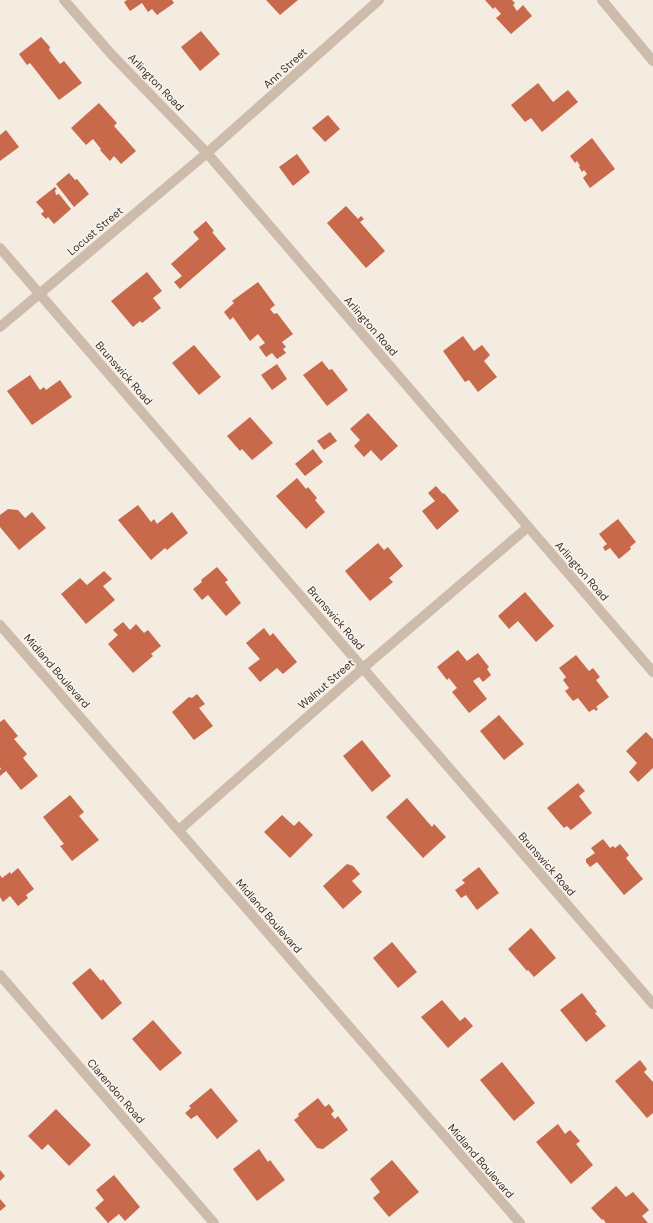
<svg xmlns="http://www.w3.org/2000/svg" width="653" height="1223" viewBox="0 0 653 1223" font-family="'DM Sans',sans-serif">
<rect width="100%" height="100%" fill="#f4ebe1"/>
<!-- building -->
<g fill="#c8694b">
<polygon points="127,0 172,0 174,3 157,15 152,9 148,12 142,3 130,11 124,2"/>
<polygon points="266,0 298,0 280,15"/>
<polygon points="485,0 512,0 515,3 513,5 517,11 523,5 532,16 511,34 496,18 501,14 495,7 493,9"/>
<polygon points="201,31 220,54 200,71 181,47"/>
<polygon points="41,37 50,47 49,50 60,64 64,61 82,83 59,100 30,63 27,65 19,54"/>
<polygon points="538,83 553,102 568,90 578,102 542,132 531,118 525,122 511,105"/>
<polygon points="99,103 117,123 114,126 136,151 121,164 114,156 110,161 100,150 101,149 93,139 86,145 71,128"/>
<polygon points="328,115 340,129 325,142 312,128"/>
<polygon points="6,130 19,147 0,161 0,135"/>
<polygon points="592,138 615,169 590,188 583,178 587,174 584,170 582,172 579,167 580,166 577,161 575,163 570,156"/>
<polygon points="297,154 310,172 293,186 279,167"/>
<polygon points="69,173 75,180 77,179 89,194 74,207 56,184"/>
<polygon points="55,187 57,189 55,190 56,195 59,194 71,209 54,224 48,217 46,219 41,214 44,211 36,202"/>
<polygon points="346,206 358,219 361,216 364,219 360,222 385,251 366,268 327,223"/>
<polygon points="206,221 214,231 212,232 226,249 180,289 174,282 182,276 171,264 199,239 193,232"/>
<polygon points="147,272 162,291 153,298 161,308 142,323 140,321 133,327 111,301"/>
<polygon points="258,282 275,305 270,309 274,314 277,313 293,334 282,342 286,347 283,349 286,353 277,359 272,353 266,357 259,347 265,343 258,334 250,341 233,317 230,320 224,312 234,303 232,301"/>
<polygon points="463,336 474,351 482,345 490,355 484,361 497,377 478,392 469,380 465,382 443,351"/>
<polygon points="194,345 221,377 199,395 172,363"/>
<polygon points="322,361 329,370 332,369 348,390 327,406 303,375"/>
<polygon points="277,364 287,379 272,390 261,375"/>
<polygon points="30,375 40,390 44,387 46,390 60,380 72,397 32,425 7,391"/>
<polygon points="368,413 398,446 381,461 371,450 364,457 354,446 360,440 350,429"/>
<polygon points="250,417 273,443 252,460 242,449 240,451 227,436"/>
<polygon points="330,432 337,441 324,450 317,441"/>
<polygon points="313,449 323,462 305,476 295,464"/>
<polygon points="297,478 306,489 308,487 317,498 315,500 325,512 306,529 276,496"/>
<polygon points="436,486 443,494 444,493 459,511 437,530 422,511 435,501 428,493"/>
<polygon points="138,505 151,522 154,519 157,524 172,512 188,533 167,550 165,548 151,560 118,520"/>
<polygon points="8,509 18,510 25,518 32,512 46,528 19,550 0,527 0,515"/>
<polygon points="618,519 636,542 630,547 631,549 619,559 610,548 605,551 603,547 607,544 599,534"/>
<polygon points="378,543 384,550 388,547 403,566 389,578 393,582 370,601 345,571"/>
<polygon points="217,567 228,580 225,582 241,603 226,616 208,595 202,600 193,589 202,582 201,580"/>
<polygon points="104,571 112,579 103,586 115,600 86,624 61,594 80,578 87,585"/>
<polygon points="525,592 554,626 536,642 518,621 509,629 498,616"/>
<polygon points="123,622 130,630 136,624 144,633 148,630 161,646 151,654 153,656 133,673 108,644 118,635 113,630"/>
<polygon points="264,628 270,636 273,633 297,662 283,674 277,668 260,682 248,668 260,659 246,643"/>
<polygon points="458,650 467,661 478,653 489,667 487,669 491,675 483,682 479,677 473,681 487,699 469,713 452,692 457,688 449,678 447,680 437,667"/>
<polygon points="576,655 589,671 593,668 600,677 596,680 609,697 596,707 598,709 596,711 594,709 589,712 578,698 573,701 565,691 569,688 563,680 566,677 559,668"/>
<polygon points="197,694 205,704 199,708 213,726 194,740 172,712 189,697 192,698"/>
<polygon points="499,715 524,744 504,760 480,731"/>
<polygon points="4,719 18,736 14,739 27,754 23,758 38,776 21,790 6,771 0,776 0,770 1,769 0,767 0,722"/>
<polygon points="646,732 653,739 653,768 638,782 629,772 637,763 626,751"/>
<polygon points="362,740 391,776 372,792 343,756"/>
<polygon points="578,783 585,791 579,796 592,813 571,830 567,826 564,828 547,808"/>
<polygon points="70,795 84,812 79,816 99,840 72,861 60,846 64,844 43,817"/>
<polygon points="407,798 432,827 434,824 446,837 423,858 386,817"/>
<polygon points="282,815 294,826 299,821 313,835 290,858 264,832"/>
<polygon points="603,839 610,848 613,846 615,848 620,844 629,855 626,858 643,879 624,895 597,862 590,867 586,862 586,859 595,853 591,848"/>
<polygon points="347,864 353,866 360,874 352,881 362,892 343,909 323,886"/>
<polygon points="479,867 499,893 477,910 466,895 461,898 455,890 465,883 462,880"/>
<polygon points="18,868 34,889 26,895 28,898 18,906 10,896 3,902 0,897 0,875 2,878 10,872 11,874"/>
<polygon points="531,928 556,958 534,977 528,970 527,971 508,949"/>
<polygon points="392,942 417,972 398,988 373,958"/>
<polygon points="90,968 101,981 103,979 122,1003 102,1020 72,983"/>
<polygon points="582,993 597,1012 595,1013 606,1026 586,1042 560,1010"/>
<polygon points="442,1000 460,1021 465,1017 473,1026 448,1048 421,1017"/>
<polygon points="153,1020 182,1053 160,1071 132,1039"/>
<polygon points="640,1060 647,1069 644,1072 653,1082 653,1113 647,1118 615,1081"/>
<polygon points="502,1062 535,1103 514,1121 480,1080"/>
<polygon points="211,1088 238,1121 217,1139 197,1115 191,1119 185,1113 191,1108 189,1106"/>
<polygon points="318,1098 325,1107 329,1104 334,1111 331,1114 335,1119 338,1116 348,1130 323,1149 317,1148 294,1120 299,1116 298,1114"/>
<polygon points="56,1109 91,1145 69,1166 48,1144 42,1150 28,1136"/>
<polygon points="558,1124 565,1134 570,1130 580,1141 576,1144 593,1165 571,1184 536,1142"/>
<polygon points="259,1149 268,1162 270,1160 285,1180 257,1201 233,1169"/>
<polygon points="392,1160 419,1192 389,1217 373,1198 380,1192 370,1179"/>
<polygon points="0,1170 5,1176 0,1181"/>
<polygon points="114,1175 140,1207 125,1221 119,1214 108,1223 95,1208 104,1200 96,1190"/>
<polygon points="616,1186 626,1197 633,1192 649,1210 642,1216 648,1223 606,1223 603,1219 602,1220 591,1208"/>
<polygon points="0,1199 6,1206 0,1211"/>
</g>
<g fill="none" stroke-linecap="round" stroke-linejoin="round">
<!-- minor -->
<g stroke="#cdbbac" stroke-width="10">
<polyline points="64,0 112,55 207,153 653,672"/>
<polyline points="602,0 653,61"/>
<polyline points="0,248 653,1004"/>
<polyline points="0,327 207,153 379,0"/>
<polyline points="0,625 520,1223"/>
<polyline points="179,830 363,668 528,527"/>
<polyline points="0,975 214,1223"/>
</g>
</g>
<g text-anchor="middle" stroke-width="3" stroke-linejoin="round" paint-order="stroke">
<!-- street labels -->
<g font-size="11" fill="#3b302b" stroke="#fbf5ee">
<text transform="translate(285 68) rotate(-42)" y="4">Ann Street</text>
<text transform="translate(156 82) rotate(46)" y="4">Arlington Road</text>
<text transform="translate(95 231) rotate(-40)" y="4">Locust Street</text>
<text transform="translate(371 326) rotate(49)" y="4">Arlington Road</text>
<text transform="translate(124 373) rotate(49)" y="4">Brunswick Road</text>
<text transform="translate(582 571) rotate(49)" y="4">Arlington Road</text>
<text transform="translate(336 618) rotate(49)" y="4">Brunswick Road</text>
<text transform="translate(57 671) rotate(49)" y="4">Midland Boulevard</text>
<text transform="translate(326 684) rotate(-41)" y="4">Walnut Street</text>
<text transform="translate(547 864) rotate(49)" y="4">Brunswick Road</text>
<text transform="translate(269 916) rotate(49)" y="4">Midland Boulevard</text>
<text transform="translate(116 1091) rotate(49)" y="4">Clarendon Road</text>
<text transform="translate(481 1161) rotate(49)" y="4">Midland Boulevard</text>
</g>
</g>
</svg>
